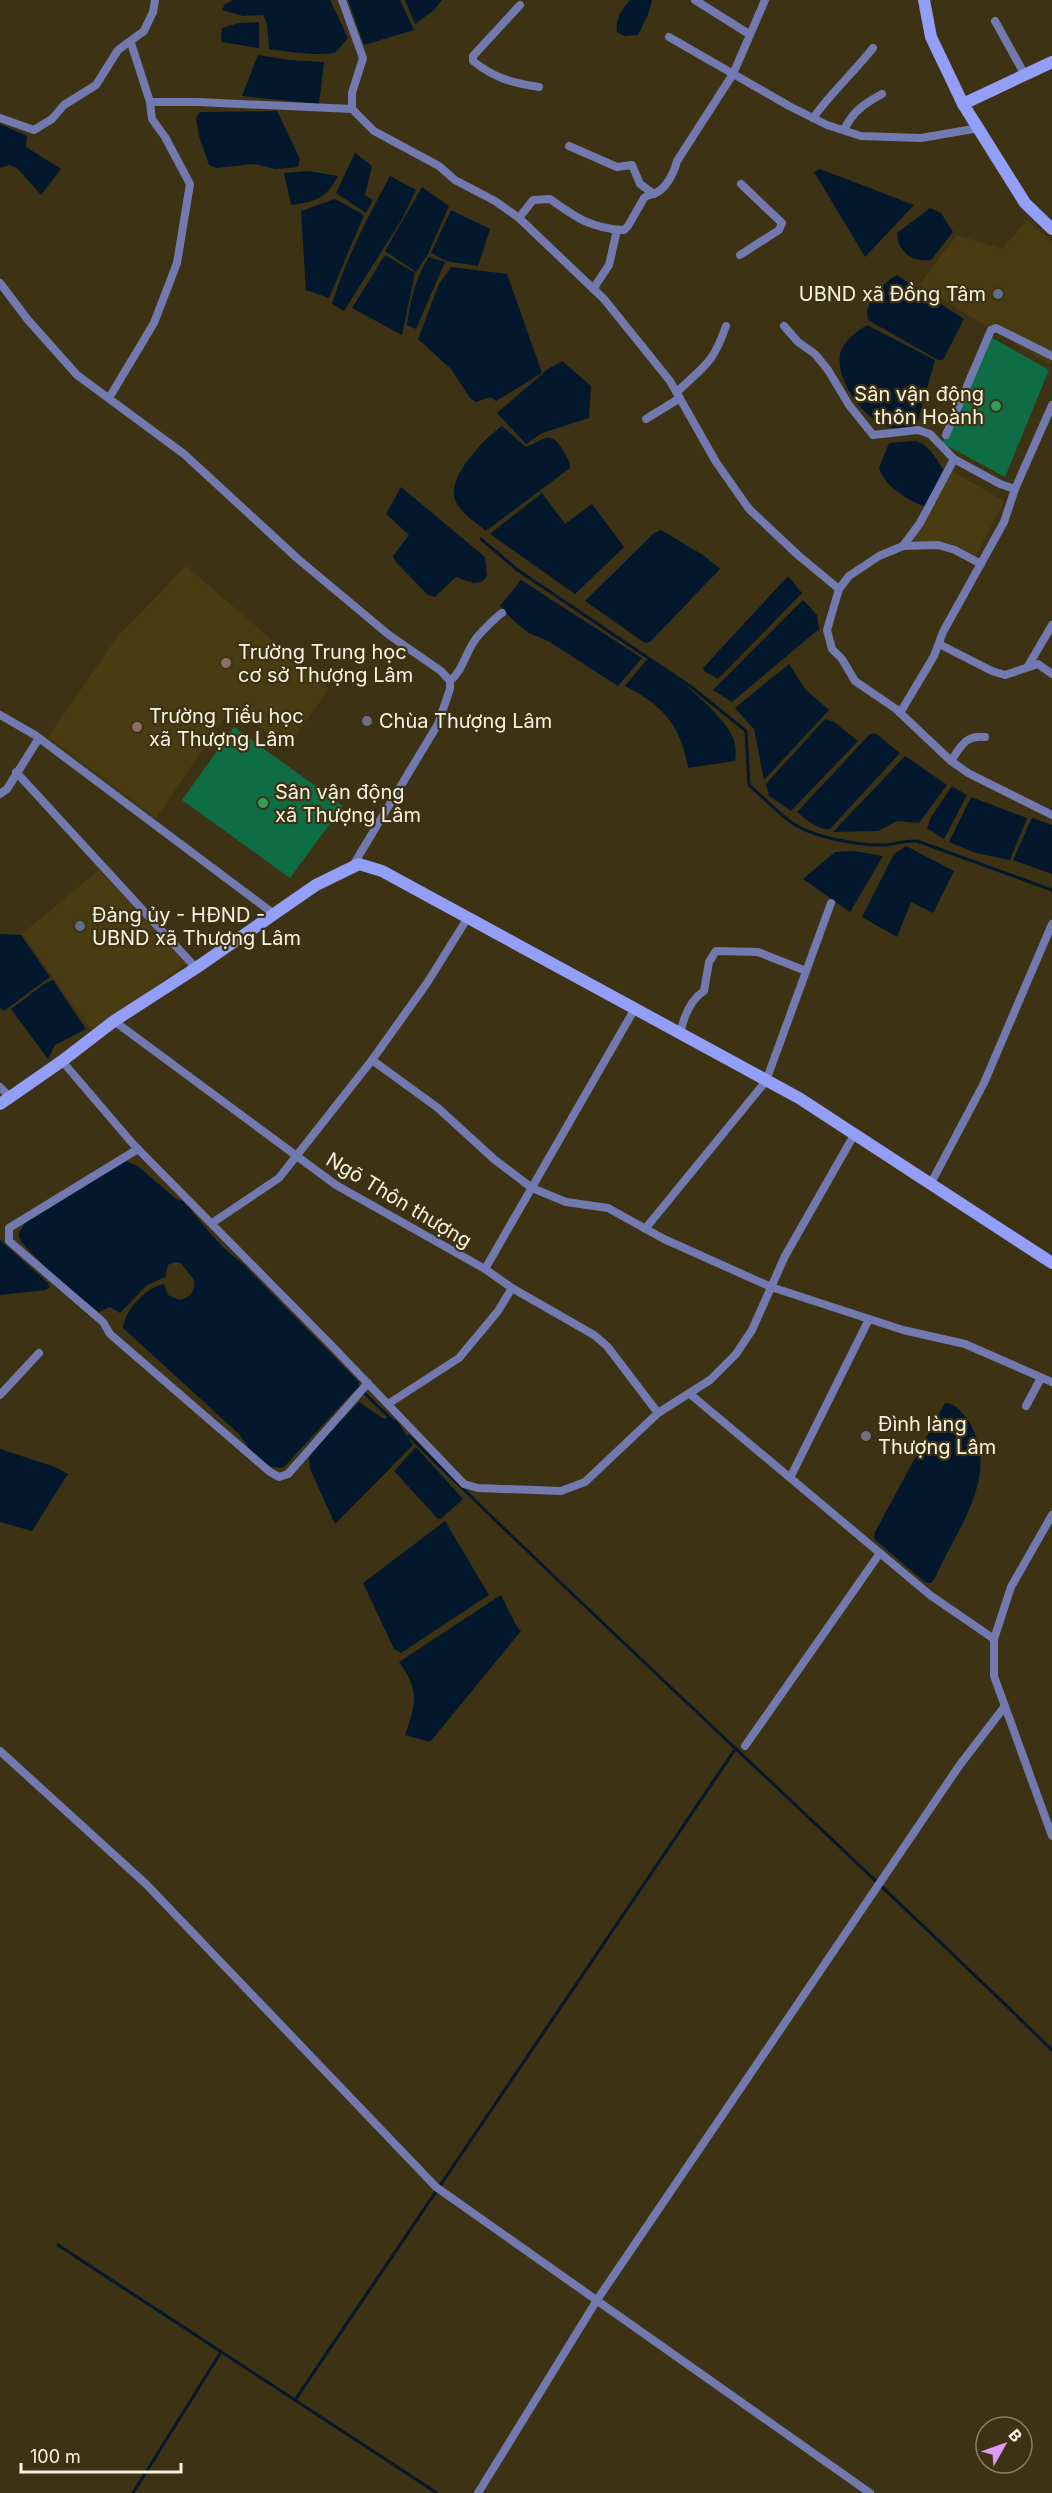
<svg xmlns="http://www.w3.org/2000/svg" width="1052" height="2493" viewBox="0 0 1052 2493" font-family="Inter,sans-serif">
<rect width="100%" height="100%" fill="#3d3213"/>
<!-- built -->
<g fill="#493c13">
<polygon points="1027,220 1052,241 1052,358 1050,365 919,285 957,235 1002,249"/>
<polygon points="952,471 1004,501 976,556 956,545 945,542 910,543"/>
<polygon points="186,566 329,689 287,747 238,711 225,717 156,818 48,737 118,636"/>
<polygon points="99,870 186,963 93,1033 22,934"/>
</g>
<!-- green -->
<g fill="#0e6d44">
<polygon points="989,336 1049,370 1005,477 942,443"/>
<polygon points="234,727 343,806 290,878 182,800"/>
</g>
<!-- water -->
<g fill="#03182d">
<path d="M 233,0 L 330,0 L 348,38 L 335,53 C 313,56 292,52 269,49 L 267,24 L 263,15 L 243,16 L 222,10 L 225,4 Z"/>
<polygon points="348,0 400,0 414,30 364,45"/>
<polygon points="405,0 442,0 434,10 415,24"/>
<path d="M 630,0 L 652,0 L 648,15 L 638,35 L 624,36 L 617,32 C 615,18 622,10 630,0 Z"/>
<polygon points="259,22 259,48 222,42 221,37 222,28 239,23"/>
<polygon points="258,55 289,60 324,62 319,104 242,96"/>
<polygon points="277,111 300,159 298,167 275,169 254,164 216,168 209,165 199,136 196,118 200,112"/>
<polygon points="0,124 27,136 26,147 61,169 41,195 17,168 9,165 0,168"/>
<polygon points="355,153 372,166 365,195 373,200 366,213 336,193"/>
<polygon points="820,169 914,205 865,257 814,172"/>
<path d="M 308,171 L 338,176 C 326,198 316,202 291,205 L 284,173 Z"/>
<path d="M 390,176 L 416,190 L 402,219 L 344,311 L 332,304 C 345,260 368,217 390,176 Z"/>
<polygon points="422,187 449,206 428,254 416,272 385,251"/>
<polygon points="335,199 364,215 329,298 306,290 301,211"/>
<path d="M 930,208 L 941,213 L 953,232 L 931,260 C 912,262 898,253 897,233 Z"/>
<polygon points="451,210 490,229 478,266 446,261 431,253"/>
<polygon points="385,255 415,273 402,335 352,308"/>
<path d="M 429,257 L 445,262 L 416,329 L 407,325 C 410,301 415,278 429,257 Z"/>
<polygon points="451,267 507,274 542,373 496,401 490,397 476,402 470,398 451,369 418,339 439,284"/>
<path d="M 897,275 L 964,319 L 943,360 L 938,360 L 868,320 C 863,302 883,283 897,275 Z"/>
<path d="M 867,325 L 935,360 L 917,424 C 883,447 834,387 840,355 C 842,342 857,331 867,325 Z"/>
<polygon points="562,361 591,386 589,418 542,433 526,444 497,413 548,369"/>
<path d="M 502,426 L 526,447 C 545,440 549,428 563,450 C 566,456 570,461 570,468 L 486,531 C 475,522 462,514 456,502 C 444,479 485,438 502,426 Z"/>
<path d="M 915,441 C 930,444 937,461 945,472 L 925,507 C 908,500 885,487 879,468 L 889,443 Z"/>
<polygon points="401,487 485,557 487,577 481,582 473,583 456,577 435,597 428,595 396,562 393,556 409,535 386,514"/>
<polygon points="542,493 565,524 592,504 624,547 575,594 490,534"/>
<polygon points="661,530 703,555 720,569 650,642 645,643 585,601 654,533"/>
<polygon points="788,576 802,593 718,679 704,671 703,668"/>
<polygon points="521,580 642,658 618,686 548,641 529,633 514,621 500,606"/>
<polygon points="803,600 817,615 819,629 732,702 713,690"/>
<path d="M 648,658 C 671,671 724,714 733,738 C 736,746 736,754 735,761 L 688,768 C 681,726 663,705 625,686 Z"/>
<polygon points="789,664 805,689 829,710 764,780 754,729 735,708"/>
<polygon points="825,719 834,722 858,741 791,811 769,796 766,784"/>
<path d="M 875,733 L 900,753 L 830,829 C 817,830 807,820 797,812 L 870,734 Z"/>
<polygon points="905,756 947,785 919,823 897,821 878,831 833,832"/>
<polygon points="952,786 967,795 944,839 927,828 931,817"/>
<polygon points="971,797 1027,818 1010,860 976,853 949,842"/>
<polygon points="1032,818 1052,825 1052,874 1013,860"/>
<polygon points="906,846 954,871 933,913 911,902 897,937 862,917 894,854"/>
<polygon points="854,851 883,856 850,912 803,879 835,852"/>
<polygon points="0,934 21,935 50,977 4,1011 0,1008"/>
<polygon points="53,980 86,1029 55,1045 48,1059 11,1009 44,984"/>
<path d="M 126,1161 L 139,1167 L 176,1199 L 183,1201 C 202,1222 218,1246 241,1262 L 359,1382 L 358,1387 L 283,1468 L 272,1467 L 257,1459 L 239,1434 L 123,1328 C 125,1310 146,1287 164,1284 L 168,1295 L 179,1300 C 190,1299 196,1291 194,1280 L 181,1263 L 174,1262 L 168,1265 L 165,1277 L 147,1285 L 120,1313 L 110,1307 L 99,1312 C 87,1304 19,1247 19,1236 C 19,1230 24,1225 28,1220 Z"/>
<polygon points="0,1240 48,1283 50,1287 46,1290 0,1295"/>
<polygon points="359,1402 384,1419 389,1417 397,1421 413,1445 335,1524 310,1469 309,1458 313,1450"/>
<path d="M 945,1403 C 956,1403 963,1413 969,1422 C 1002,1475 956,1530 935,1578 L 931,1583 L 926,1583 L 874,1539 L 875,1532 Z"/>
<polygon points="416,1447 463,1499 442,1518 438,1519 394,1471"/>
<polygon points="0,1449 55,1467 68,1474 32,1531 0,1522"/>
<polygon points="445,1521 489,1595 401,1653 394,1649 363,1583"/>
<path d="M 501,1595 L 517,1627 L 521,1631 L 430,1742 L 405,1735 C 416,1704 420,1690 399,1662 Z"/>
</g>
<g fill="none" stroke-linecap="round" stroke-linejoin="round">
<!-- stream -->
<g stroke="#03182d" stroke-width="3">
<path d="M 481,539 L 519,571 L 690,686 L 746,731 L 749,785 C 763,797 776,811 791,822 C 811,837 860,846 885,845 C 896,844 905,840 917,841 L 1052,890"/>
<polyline points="358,1387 391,1419"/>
<path d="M 409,1436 C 620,1644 840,1843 1052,2050"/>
<polyline points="58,2245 437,2493"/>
<polyline points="295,2400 736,1748"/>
<polyline points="133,2493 221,2352"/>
</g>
<!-- street -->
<g stroke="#7179af" stroke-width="8">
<polyline points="342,0 363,58 352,93 352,109 374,131 439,166 455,180 495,201 519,218 604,299 670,381 716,462 749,509 799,556 839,589"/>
<polyline points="695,0 749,34"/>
<path d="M 520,5 L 473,56 L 473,61 C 494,78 512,83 539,87"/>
<polyline points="995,21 1025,75"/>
<polyline points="669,37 789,106 827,125 861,136 921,138 979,128"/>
<polyline points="150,102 198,102 352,109"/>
<polyline points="0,118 34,130 52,119 64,105 96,85 118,50 144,31 153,12 155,0"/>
<path d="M 813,118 C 831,93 854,72 873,48"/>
<path d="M 844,130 C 853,111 864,104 882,94"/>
<polyline points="569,146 617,167 632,165 640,184 654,194"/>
<path d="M 519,218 L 533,200 L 550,199 C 575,217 592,229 624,230 L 628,226 L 644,198 C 647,195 650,195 653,194 C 666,190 674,173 677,161 L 733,74 L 765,0"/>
<polyline points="740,255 779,230 782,223 741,184"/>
<polyline points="0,283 28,320 77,375 184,454 298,559 389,635 441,671 450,681 450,689 438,724 352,867"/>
<polyline points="593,289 609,265 617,230"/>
<polyline points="784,326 798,342 815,354 828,370 849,405 873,435 918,430 930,434 954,459 1000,484 1015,489 1052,405"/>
<path d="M 677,392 C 704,366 713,364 726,326"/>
<polyline points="109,398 154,323 177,263 190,184 165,137 152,119 150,102 131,43"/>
<polyline points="646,419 680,398"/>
<polyline points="946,435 991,330 996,328 1052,356"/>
<polyline points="903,546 920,523 954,459"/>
<polyline points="981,564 955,550 938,545 903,546 879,556 849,576 839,589 827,630 832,649 842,659 855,681 896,709 951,761 968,773 1052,815"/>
<polyline points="939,644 992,671 1005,675 1038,664 1052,674"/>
<polyline points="1028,666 1052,625"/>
<path d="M 450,681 C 463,670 465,654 475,640 C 477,636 498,615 502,613"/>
<polyline points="900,713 934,656 943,632 1004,522 1015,489"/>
<polyline points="0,715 35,735 274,914"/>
<path d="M 951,761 C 961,746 965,735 985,737"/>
<polyline points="16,772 196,968"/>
<polyline points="0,794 7,789 39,738"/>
<polyline points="114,1021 336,1185 485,1269 512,1288 594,1335 607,1346 658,1413"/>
<path d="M 680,1035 C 683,1019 690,1000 704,991 L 709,962 L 716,951 L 758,952 L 806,971"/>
<polyline points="372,1060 438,1108 495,1160 532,1188 566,1202 608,1208 664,1239 771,1287 903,1330 965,1344 1052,1382"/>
<polyline points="62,1061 133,1144 333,1347 464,1484 478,1488 561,1491 585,1482 658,1413 710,1380 736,1354 752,1330 785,1256 854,1135"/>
<polyline points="0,1087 10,1097"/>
<polyline points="138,1149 9,1228 9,1241 103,1322 110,1334 270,1472 279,1477 288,1474 368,1383"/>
<polyline points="930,1185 984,1083 1052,924"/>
<polyline points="212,1223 279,1178 372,1060 427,983 467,919"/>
<polyline points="645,1229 766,1081 831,903"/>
<polyline points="485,1269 634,1010"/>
<polyline points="690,1394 930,1595 994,1639"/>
<polyline points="0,1395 39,1353"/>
<polyline points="388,1404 459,1358 498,1311 512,1288"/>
<polyline points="1026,1406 1041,1378"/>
<polyline points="790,1478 869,1319"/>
<polyline points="1052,1515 1011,1587 994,1639 994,1676 1052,1836"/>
<polyline points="745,1746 880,1553"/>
<polyline points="0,1751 146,1884 436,2187 870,2493"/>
<polyline points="478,2493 597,2300 959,1766 1005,1706"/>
</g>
<!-- secondary -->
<g stroke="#939ff6" stroke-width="12">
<polyline points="924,0 931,37 963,104 1025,203 1052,229"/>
<polyline points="963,104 1052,62"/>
<polyline points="0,1104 62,1061 114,1021 196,968 316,885 359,864 382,871 799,1098 1052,1263"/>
</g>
</g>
<!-- markers -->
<g fill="#5c6f8a" stroke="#3d3213" stroke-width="2">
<circle cx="998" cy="294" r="6"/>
<circle cx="80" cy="926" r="6"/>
</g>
<g fill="#2e9e5b" stroke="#3d3213" stroke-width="2">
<circle cx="996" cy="406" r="6"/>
<circle cx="263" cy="803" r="6"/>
</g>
<g fill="#8d6e63" stroke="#3d3213" stroke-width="2">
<circle cx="226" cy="663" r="6"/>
<circle cx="137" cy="727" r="6"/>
</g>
<g fill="#6b7280" stroke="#3d3213" stroke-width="2">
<circle cx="367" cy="721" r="6"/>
<circle cx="866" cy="1436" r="6"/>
</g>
<g text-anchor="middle" stroke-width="4.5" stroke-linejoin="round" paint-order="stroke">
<!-- poi labels -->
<g font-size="20" fill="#f9f3e1" stroke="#3d3213" text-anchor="start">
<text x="986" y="301" text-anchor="end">UBND xã Đồng Tâm</text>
<text x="984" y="401" text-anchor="end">Sân vận động<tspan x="984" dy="23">thôn Hoành</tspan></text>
<text x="238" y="659">Trường Trung học<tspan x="238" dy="23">cơ sở Thượng Lâm</tspan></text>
<text x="149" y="723">Trường Tiểu học<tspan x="149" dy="23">xã Thượng Lâm</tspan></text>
<text x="379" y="728">Chùa Thượng Lâm</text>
<text x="275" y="799">Sân vận động<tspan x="275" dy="23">xã Thượng Lâm</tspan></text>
<text x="92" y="922">Đảng ủy - HĐND -<tspan x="92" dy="23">UBND xã Thượng Lâm</tspan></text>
<text x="878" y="1431">Đình làng<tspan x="878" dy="23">Thượng Lâm</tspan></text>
</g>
<!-- street labels -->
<g font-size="20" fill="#f9f3e1" stroke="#3d3213">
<text transform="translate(399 1200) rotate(31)" y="7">Ngõ Thôn thượng</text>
</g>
</g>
<!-- north arrow -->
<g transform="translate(1004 2445) rotate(50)"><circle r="28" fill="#3d3213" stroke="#887f65" stroke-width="1.5"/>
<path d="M0-4.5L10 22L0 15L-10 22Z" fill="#dd99f4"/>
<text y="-9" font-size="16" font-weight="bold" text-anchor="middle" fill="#f9f3e1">B</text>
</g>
<!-- scale -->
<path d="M21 2463v9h160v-9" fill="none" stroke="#f9f3e1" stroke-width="3"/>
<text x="30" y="2463" font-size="18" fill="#f9f3e1" stroke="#3d3213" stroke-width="4.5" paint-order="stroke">100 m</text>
</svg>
